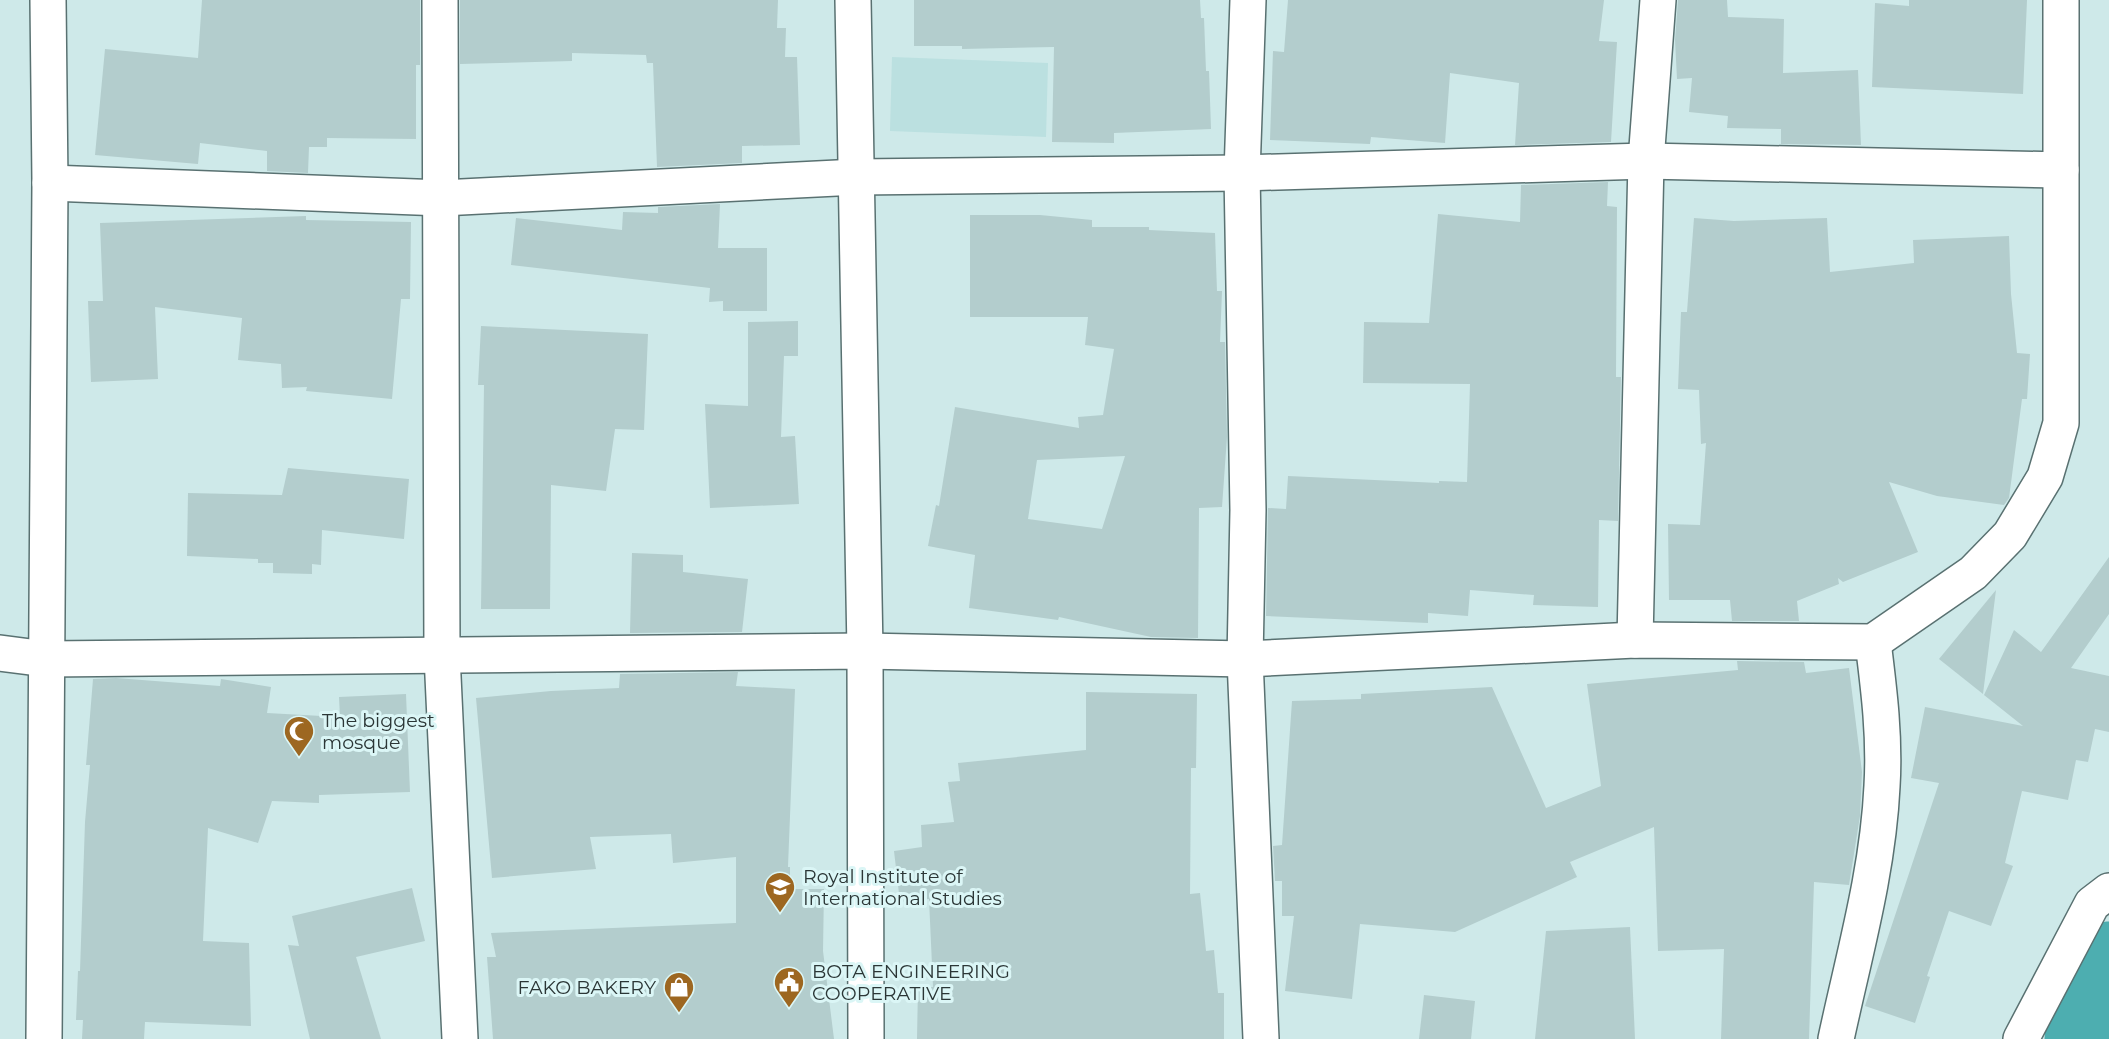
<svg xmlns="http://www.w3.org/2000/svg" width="2109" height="1039" viewBox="0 0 2109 1039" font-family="Montserrat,sans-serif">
<rect width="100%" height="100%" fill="#cee9e9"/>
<!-- built -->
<polygon fill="#bbe0e0" points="892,57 1048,63 1046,137 890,131"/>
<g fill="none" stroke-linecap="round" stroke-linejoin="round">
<!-- river -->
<polyline stroke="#4daeb0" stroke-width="75" points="2082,1039 2109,959"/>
</g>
<!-- building -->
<g fill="#b3cdcd" fill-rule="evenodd">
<polygon points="202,0 420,0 420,65 416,65 416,139 327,138 327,147 309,147 308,173 267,171 267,151 200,143 198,164 95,155 105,49 198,58"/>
<polygon points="460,0 778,0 777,28 786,28 785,57 797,57 800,145 742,146 742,163 657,167 653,63 647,63 646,55 572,53 572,61 460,64"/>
<polygon points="914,0 1200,0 1201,18 1204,18 1206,71 1209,71 1211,129 1114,133 1114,143 1052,142 1054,47 962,49 962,46 914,46"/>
<polygon points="1288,0 1604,0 1599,41 1617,42 1611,142 1515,145 1519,83 1450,73 1445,143 1371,137 1370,144 1270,140 1273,51 1284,52"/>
<polygon points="1678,0 1727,0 1728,17 1784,19 1783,73 1858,70 1861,145 1781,144 1781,129 1727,128 1728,116 1689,112 1692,78 1677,79 1675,40"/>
<polygon points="1909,0 2027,0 2023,94 1872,87 1875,3 1909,6"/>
<polygon points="1608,182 1607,206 1617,207 1616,377 1621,377 1618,521 1599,520 1598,607 1533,605 1534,595 1470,590 1468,616 1428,613 1428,623 1266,616 1268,508 1286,509 1288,476 1439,483 1439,481 1467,482 1470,384 1363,383 1364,322 1429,323 1438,214 1520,222 1521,185"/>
<polygon points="720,204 718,248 767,248 767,311 723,311 723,301 709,302 710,288 511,265 516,218 622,230 623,212 658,213 658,207"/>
<path d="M 970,215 L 1040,215 L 1092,220 L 1092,227 L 1149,227 L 1149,230 L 1215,233 L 1217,291 L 1222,291 L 1220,342 L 1225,342 L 1227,437 L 1222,507 L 1199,508 L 1198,638 L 1151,637 L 1059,617 L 1058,620 L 969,608 L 975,555 L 928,546 L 936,505 L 939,506 L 955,407 L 1079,428 L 1078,417 L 1103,415 L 1114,349 L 1085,345 L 1088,317 L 970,317 ZM 1125,456 L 1102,529 L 1028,519 L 1037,460 Z"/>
<polygon points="306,216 306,220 411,222 410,299 401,299 392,399 306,391 307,387 282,388 281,364 238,360 242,318 155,307 158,379 91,382 88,301 103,301 100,223"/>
<polygon points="1694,218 1734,221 1827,218 1830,272 1914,263 1913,240 2009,236 2011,294 2017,353 2030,354 2027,399 2022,399 2009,498 2004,505 1937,496 1889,482 1918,552 1843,582 1838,578 1839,584 1797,601 1799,621 1732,621 1730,600 1669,600 1668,524 1700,525 1706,443 1701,444 1699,390 1678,389 1681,312 1687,312"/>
<polygon points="798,321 798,356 784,356 781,437 795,436 799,504 710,508 705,404 748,406 748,322"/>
<polygon points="481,326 648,334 644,430 615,429 606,491 551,485 550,609 481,609 484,385 478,385"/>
<polygon points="288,468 409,479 404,539 322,530 321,565 312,564 312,574 273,573 273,563 258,563 258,559 187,556 188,493 282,495"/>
<polygon points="632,553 683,555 683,572 748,579 742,632 630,633"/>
<polygon points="2109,557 2109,614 2071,668 2109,676 2109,732 2095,729 2088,762 2076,760 2068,800 2022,791 2005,863 2013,866 1991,926 1949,911 1927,976 1930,977 1915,1023 1865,1006 1939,783 1911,778 1925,707 2023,726 1984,695 2014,630 2041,652"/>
<polygon points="1996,590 1983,694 1939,659"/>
<polygon points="1737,661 1804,662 1806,673 1849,668 1862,772 1860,816 1849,885 1814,882 1809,1039 1721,1039 1724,949 1658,951 1654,827 1570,862 1577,877 1455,932 1360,924 1352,999 1285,991 1294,916 1282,916 1282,881 1275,881 1273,846 1282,845 1292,701 1361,699 1361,694 1492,687 1546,808 1601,786 1587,684 1738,670"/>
<polygon points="738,672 736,686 795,689 788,867 790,867 790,889 824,889 823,951 834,1039 493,1039 487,957 496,957 491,933 736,923 736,857 673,863 671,834 590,837 596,869 492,878 476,698 551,691 619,688 620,674"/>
<polygon points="116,678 220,686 221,679 271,687 267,713 340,717 339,697 406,694 410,792 319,795 319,803 272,801 258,843 208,828 203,941 249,943 251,1026 145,1022 144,1039 82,1039 83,1020 76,1020 78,971 80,971 85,822 90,765 86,765 93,679"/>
<polygon points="1086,692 1197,694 1196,768 1191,768 1190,894 1200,893 1206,951 1214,950 1218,993 1224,993 1224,1039 917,1039 918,987 933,987 929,899 900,902 894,851 922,847 921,825 954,822 948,782 960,781 958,763 1086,750"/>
<polygon points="412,888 425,941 356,957 381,1039 310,1039 288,945 299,946 292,916"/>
<polygon points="1630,927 1635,1039 1535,1039 1546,931"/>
<polygon points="1424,995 1475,1001 1471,1039 1419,1039"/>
</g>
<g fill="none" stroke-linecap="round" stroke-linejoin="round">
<!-- street casing -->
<g stroke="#597171" stroke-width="38">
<g id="street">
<polyline points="440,0 442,655 460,1039"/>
<polyline points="853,0 865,651 866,1039"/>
<polyline points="1248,0 1242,173 1248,510 1245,659 1261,1039"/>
<polyline points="50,183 442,198 857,177 1242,173 1646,161 2061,170 2061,0"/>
<polyline points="1635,640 1646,161 1658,0"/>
<polyline points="0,653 46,659 865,651 1245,659 1635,640 1873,642 1973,573 2010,535 2045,477 2061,423 2061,170"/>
<polyline points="44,1039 50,183 48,0"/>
<path d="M 1836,1039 C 1854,955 1878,872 1882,786 C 1885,737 1879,690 1873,642"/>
<polyline points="2021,1039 2092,904 2109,891"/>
</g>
</g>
<!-- street -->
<use href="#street" stroke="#fff" stroke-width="35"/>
</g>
<!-- icons -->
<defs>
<g id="mosque-pin" transform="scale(1.575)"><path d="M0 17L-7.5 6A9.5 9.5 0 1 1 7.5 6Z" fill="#9d6721" stroke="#dbf6f6"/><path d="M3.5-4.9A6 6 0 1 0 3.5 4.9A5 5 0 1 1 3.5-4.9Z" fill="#fff"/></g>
<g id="university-pin" transform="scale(1.575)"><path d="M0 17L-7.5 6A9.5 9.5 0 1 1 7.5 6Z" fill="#9d6721" stroke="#dbf6f6"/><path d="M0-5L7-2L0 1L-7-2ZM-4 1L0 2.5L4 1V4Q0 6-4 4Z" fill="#fff"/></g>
<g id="civic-pin" transform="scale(1.575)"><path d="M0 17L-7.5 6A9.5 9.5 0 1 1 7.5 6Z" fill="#9d6721" stroke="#dbf6f6"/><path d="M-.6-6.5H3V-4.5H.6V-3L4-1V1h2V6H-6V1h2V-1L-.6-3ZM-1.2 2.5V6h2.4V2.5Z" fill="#fff"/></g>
<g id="shop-pin" transform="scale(1.575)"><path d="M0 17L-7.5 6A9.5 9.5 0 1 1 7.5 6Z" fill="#9d6721" stroke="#dbf6f6"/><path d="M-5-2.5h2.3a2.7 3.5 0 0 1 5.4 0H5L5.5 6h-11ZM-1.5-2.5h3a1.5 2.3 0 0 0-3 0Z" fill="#fff"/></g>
</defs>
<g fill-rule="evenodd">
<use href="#mosque-pin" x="299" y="731"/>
<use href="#university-pin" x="780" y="887"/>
<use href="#civic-pin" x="789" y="982"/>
<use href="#shop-pin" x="679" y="987"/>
</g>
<g text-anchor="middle" stroke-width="6" stroke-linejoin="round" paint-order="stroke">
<!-- poi labels -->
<g font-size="19" fill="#2b3636" stroke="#dbf6f6" text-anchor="start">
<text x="322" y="727">The biggest<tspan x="322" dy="22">mosque</tspan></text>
<text x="803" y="883">Royal Institute of<tspan x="803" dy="22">International Studies</tspan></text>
<text x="812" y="978">BOTA ENGINEERING<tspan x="812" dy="22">COOPERATIVE</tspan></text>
<text x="656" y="994" text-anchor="end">FAKO BAKERY</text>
</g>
</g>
</svg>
